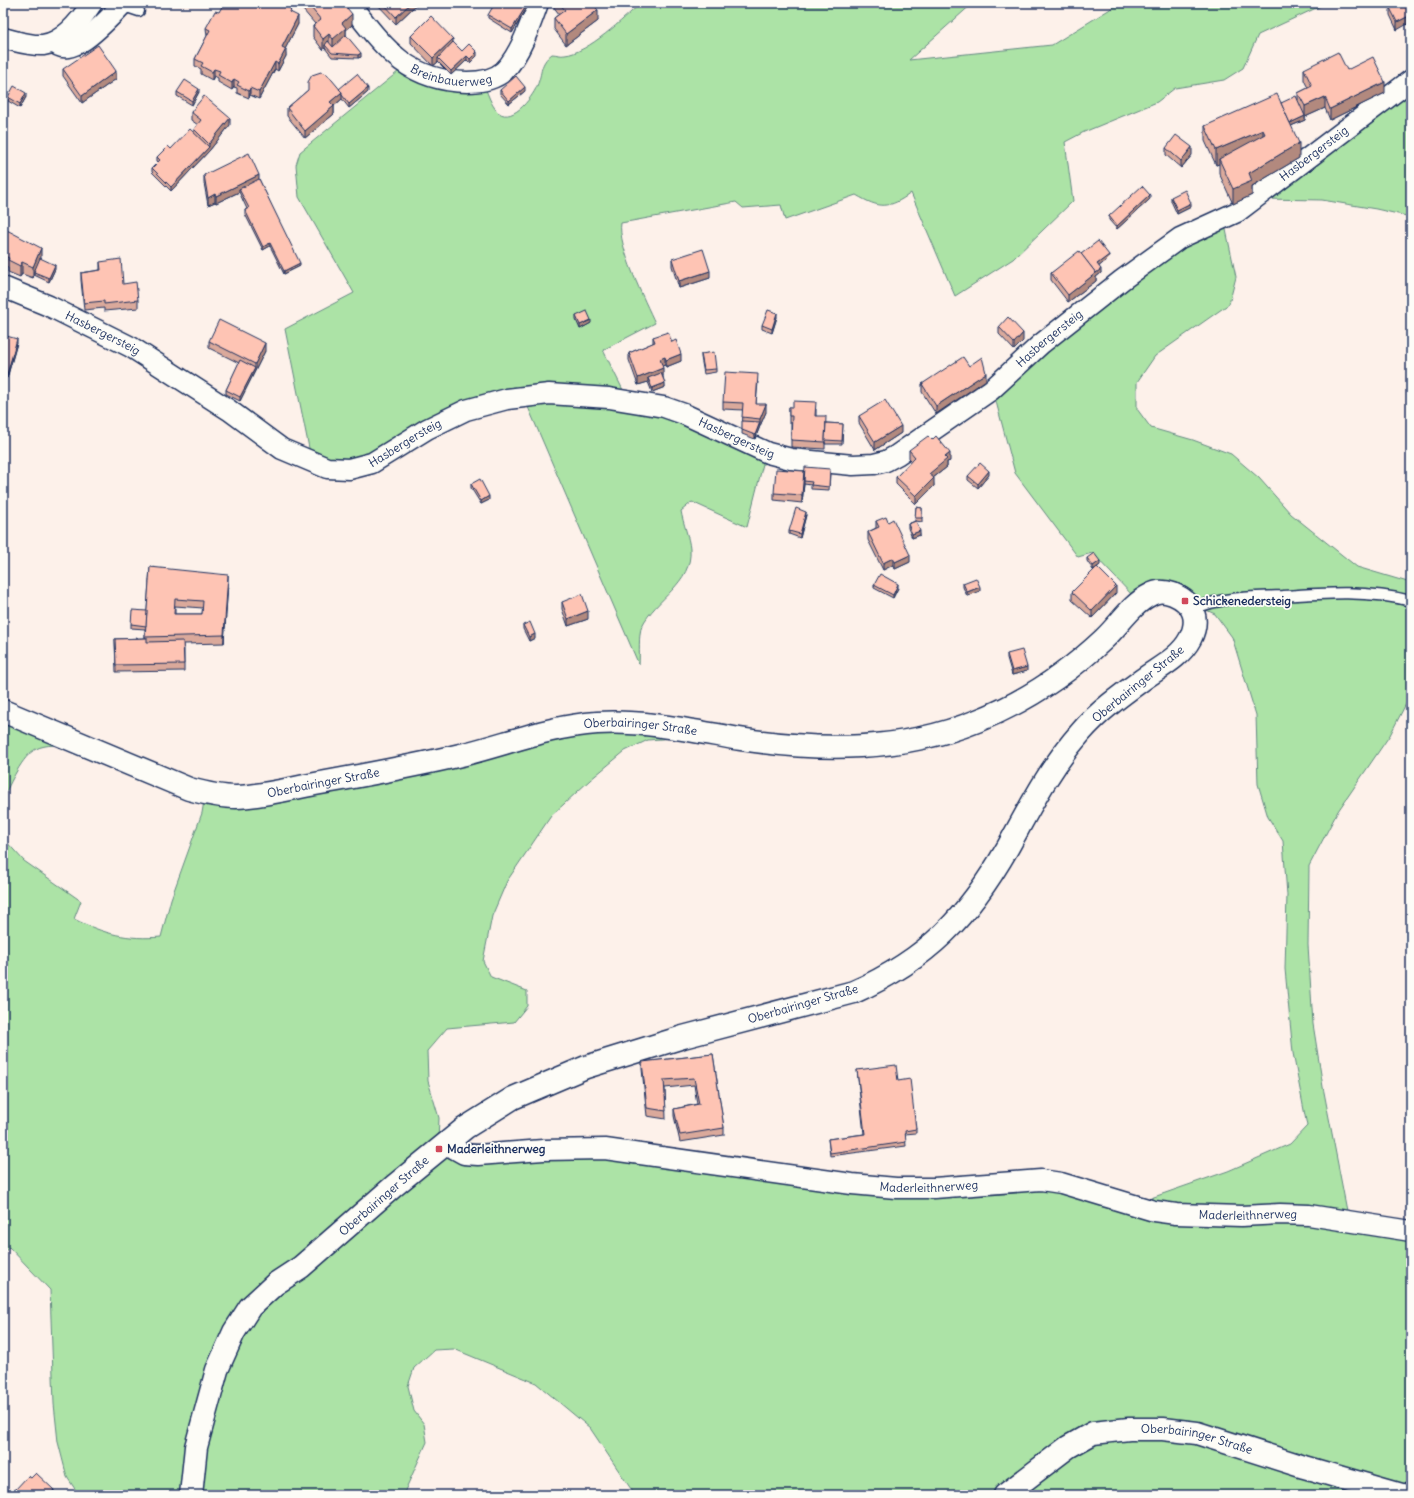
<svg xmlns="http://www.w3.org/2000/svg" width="1414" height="1498" viewBox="0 0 1414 1498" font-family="Delius,sans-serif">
<rect width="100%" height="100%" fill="#fdf1ea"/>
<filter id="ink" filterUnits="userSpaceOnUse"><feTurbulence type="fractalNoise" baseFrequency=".025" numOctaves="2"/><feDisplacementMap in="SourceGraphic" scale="8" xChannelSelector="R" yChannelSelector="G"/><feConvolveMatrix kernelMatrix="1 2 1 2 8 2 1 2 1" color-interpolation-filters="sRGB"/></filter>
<g filter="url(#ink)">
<!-- green -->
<g fill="#ace3a6" stroke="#648982">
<path d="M 641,3 L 973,3 L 909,60 L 1052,45 L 1120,3 L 1327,3 L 1258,35 L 1243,68 L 1224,80 L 1175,88 L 1157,102 L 1084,132 L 1065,142 L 1073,201 L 1013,259 L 955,296 L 911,193 C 889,209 880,209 856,195 L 785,220 L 781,205 L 743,208 L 736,202 L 621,223 C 617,245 645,301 655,323 L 603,350 L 625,394 L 535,390 L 368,460 L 311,458 L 285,329 L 354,293 L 299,197 L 296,165 L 300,152 L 399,71 L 485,88 C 488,94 491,104 496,110 C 510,127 532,98 537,86 C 543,72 539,64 552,54 C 556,54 561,56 565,55 C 588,53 624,18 641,3 Z"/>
<polygon points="1411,90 1411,217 1376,209 1322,200 1262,199"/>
<path d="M 1225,225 L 1236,277 L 1229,304 L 1155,356 L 1137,382 L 1137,409 L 1151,428 L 1193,440 L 1231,454 L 1259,478 L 1291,514 L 1357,567 L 1411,583 L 1411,694 L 1390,735 L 1338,811 L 1309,866 L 1308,945 L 1313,1024 L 1323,1087 L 1348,1216 L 1411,1236 L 1411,1495 L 635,1495 L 590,1428 L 536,1383 L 454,1349 L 434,1350 L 414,1368 L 408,1386 L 414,1411 L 424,1424 L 427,1442 L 403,1495 L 79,1495 L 67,1477 L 58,1442 L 54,1404 L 50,1290 L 9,1247 L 3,1254 L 3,838 L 24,861 L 81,901 L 74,919 C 104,934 128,940 161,937 L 171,899 L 202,813 L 204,801 L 576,731 L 688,737 L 648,740 L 625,751 L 590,780 L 551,816 L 507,881 L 492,916 L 483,961 L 491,977 L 527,991 L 527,1006 L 514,1022 L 447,1028 L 427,1051 L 428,1081 L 439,1118 L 438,1142 L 441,1156 L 462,1162 L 566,1152 L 714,1169 L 1060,1187 L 1151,1214 L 1151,1198 L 1228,1171 L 1290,1144 L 1307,1126 L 1293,1053 L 1285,969 L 1287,895 L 1283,841 L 1268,817 L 1258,784 L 1256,715 L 1232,637 L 1215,614 L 1204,609 L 1134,597 L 1092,553 L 1078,557 L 1015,473 L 994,394 L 1183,243 Z"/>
<path d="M 525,400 L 644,407 L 764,460 L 747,527 L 692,502 L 681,511 C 683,523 689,537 690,549 C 693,583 655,599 642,626 C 638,634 640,655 639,665 Z"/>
<path d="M 3,717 L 70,746 C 59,745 46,744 36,749 C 22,756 10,784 3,798 Z"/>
</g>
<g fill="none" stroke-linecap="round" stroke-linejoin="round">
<!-- lane casing -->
<g stroke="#1b2f5e" stroke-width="13">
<g id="lane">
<polyline points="120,8 130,8 139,11"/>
<path d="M 1193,609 C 1221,597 1252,597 1283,596 C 1326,593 1369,590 1411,601"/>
</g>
</g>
<!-- street casing -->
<g stroke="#1b2f5e" stroke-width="23">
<g id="street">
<path id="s1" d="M 349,3 C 383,46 406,81 467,82 C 481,82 494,80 504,71 C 520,55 531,23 538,3"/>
<path d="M 3,38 C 16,41 30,46 43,45 C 64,42 81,20 92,3"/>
<path d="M 54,42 C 72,63 111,15 124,3"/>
<path id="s2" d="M 3,287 L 49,306 L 131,347 L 229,410 L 282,449 L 327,468 L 349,469 L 372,463 L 427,429 L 466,410 L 507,399 L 549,394 L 609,398 L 664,407 L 684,414 L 768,453 L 791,459 L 853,465 L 874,464 L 886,461 L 897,455 L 991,390 L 1041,344 L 1122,280 L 1180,238 L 1237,212 L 1411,80"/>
<path id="s3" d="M 449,1141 L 455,1149 L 464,1154 L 478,1155 L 543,1150 L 605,1149 L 852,1184 L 896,1188 L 934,1188 L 1041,1180 L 1061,1183 L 1154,1211 L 1176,1214 L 1241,1216 L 1280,1214 L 1309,1215 L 1411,1231"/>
</g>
</g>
<!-- secondary casing -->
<g stroke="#1b2f5e" stroke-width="25">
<g id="secondary">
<path id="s4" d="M 3,711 L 189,789 C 204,793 220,797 236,797 C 262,796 289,789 315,784 C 365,775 415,766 465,754 C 509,743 551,726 597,723 C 645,720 693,731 740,739 C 820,751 901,752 977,721 C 1025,702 1067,674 1104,639 C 1119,625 1132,604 1150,595 C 1158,590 1165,591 1173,594 C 1194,603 1200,619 1190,639 C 1180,658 1158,668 1142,680 C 1120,696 1098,712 1081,732 C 1050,767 1030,807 1008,847 C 968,917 928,959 854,992 L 683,1037 L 586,1067 L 513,1098 L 465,1128 L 394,1186 L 301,1267 L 275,1284 L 250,1307 L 234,1332 L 217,1370 L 196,1447 L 191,1495"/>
<path id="s5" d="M 1005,1495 L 1068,1447 L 1093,1433 L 1129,1429 L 1163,1429 L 1197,1433 L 1304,1467 L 1402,1495"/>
</g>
</g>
<!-- lane -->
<use href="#lane" stroke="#fdfcf7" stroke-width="10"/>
<!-- street -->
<use href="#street" stroke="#fdfcf7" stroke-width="20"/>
<!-- secondary -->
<use href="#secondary" stroke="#fdfcf7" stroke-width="22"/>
</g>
<!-- wall -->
<g fill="#daa99b" stroke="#1b2f5e" fill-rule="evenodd">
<polygon points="275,3 275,4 291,12 298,24 285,49 286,56 278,71 275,69 259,99 250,95 249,98 237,93 237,88 234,87 232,90 218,82 218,78 214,76 212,80 201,74 201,69 195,66 195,59 207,36 206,28 219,12"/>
<polygon points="297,3 343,3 352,25 346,30 346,35 361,57 358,58 332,57 325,48 323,50 313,37 313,26 315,24"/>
<polygon points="376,3 418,3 396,24"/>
<polygon points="553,3 592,3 598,21 566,45 554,29 554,18 559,14 553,6"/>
<polygon points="1399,3 1397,30 1390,15 1390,8"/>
<polygon points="528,6 512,33 488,18 488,15"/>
<polygon points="411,36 453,42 462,51 477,56 470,63 467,60 451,75 438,62 433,66 411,43"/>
<polygon points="63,69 116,79 82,103 63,76"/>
<polygon points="1304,69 1385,93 1330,120 1325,108 1305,117 1305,120 1291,126 1299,158 1252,186 1252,195 1233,204 1219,173 1219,164 1216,165 1205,141 1205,126 1281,103 1298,100 1298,93 1308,88 1304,80"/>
<polygon points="339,89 368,92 349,108 342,99 334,106 334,114 305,138 287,116 287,108 308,90"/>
<polygon points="500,90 525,91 509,104 500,94"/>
<polygon points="177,92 199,92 192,105 177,96"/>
<polygon points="8,97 26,97 20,108 8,101"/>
<polygon points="191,112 230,125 209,151 171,191 152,172 152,168 158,162 157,161 157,157 171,149 194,133 194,129 198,125 191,120"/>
<polygon points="1166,148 1192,155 1181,168 1166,155"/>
<polygon points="204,175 259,179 300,266 284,274 270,246 263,250 245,214 245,210 247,209 239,192 216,203 215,202 208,205 204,183"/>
<polygon points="1171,197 1191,207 1177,214 1171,201"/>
<polygon points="1150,199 1117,229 1109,220 1109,216"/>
<polygon points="3,228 41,259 55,269 49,282 34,275 33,278 22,274 20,277 8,272 8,268 3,266"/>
<polygon points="1081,254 1109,258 1099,266 1101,273 1096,277 1096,281 1068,302 1051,280 1051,273"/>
<polygon points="672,259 710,278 679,288 672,266"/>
<polygon points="100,262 123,284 138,300 138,308 104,311 104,308 84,310 81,280 81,273 100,270"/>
<polygon points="576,316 591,323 580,329 576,320"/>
<polygon points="777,317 772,333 762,329 762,325"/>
<polygon points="999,327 1023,341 1014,350 999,334"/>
<polygon points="3,335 17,343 7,378 3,377"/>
<polygon points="653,337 672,342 681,361 666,367 665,365 662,366 663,376 665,387 652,392 648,382 638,385 629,360 629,353 653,343"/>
<polygon points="209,341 265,351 240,401 226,394 226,390 239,363 209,348"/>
<polygon points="701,354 716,369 716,372 704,374 701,357"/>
<polygon points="969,366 986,380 936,414 922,392 922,384"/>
<polygon points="758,382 756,404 766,412 760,426 755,439 742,434 743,410 723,409 723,402"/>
<polygon points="789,407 816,409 816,416 826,423 843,424 842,444 825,444 825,442 825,449 791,447 791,423 789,423"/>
<polygon points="859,416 901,433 875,450 859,423"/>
<polygon points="909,450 950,461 947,462 947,467 933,478 934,486 916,504 896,484 896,477 912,461 909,458"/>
<polygon points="804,471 830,473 829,490 811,489 811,485 804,484 802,503 774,500 774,493"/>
<polygon points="989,475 978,488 968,480 968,476"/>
<polygon points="471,484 489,500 481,504 471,488"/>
<polygon points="916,507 922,508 922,522 916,521 920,535 912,538 908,528 908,524 915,521"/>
<polygon points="806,515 800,538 789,534 789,531"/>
<polygon points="876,521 910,562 895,569 893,565 883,570 868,540 868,532 876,528"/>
<polygon points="1087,558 1100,565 1093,570 1087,561"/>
<path d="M 150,567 L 228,582 L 224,643 L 184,644 L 184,671 L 116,672 L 115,639 L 145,638 L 145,629 L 131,628 L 131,624 L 147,611 ZM 175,606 L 203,608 L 202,614 L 175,614 Z"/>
<polygon points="963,583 980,591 967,596 963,587"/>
<polygon points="874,585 898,588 893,598 874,588"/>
<polygon points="1072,592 1116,593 1092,618 1072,600"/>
<polygon points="562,602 588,619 568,626 562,609"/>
<polygon points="523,625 535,638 529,641 523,629"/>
<polygon points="1007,654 1027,671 1012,675 1007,658"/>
<polygon points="713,1054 724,1128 724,1135 680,1142 674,1116 674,1109 697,1104 694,1085 665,1088 666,1119 647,1116 642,1069 642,1062"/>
<polygon points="857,1070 898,1081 916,1129 916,1133 905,1134 906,1146 830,1156 828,1139 864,1134"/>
<polygon points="31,1478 54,1495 14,1495 14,1491"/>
</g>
<!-- shaded-wall -->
<g fill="#b2897e" stroke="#1b2f5e">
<polygon points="411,3 418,3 396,24 396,17"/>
<polygon points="528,3 528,6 512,33 512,29"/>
<polygon points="598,10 598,21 566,45 566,34"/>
<polygon points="352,14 352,25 346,30 346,39 333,50 333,39 342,23"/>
<polygon points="1411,15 1411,22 1397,30 1397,22"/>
<polygon points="298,16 298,24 282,55 282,47"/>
<polygon points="329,34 329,45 325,45 325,48 323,50 323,39"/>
<polygon points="453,39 453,46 438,58 438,62 433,66 433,58"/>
<polygon points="286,49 286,56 278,71 278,64"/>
<polygon points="477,52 477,56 470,63 470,59"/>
<polygon points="361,53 361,57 358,58 358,55"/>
<polygon points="467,56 467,60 451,75 451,71"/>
<polygon points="275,62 275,69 259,99 259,92"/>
<polygon points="214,69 214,76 212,80 212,72"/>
<polygon points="116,71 116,79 82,103 82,96"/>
<polygon points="234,79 234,87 232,90 232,83"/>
<polygon points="1385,82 1385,93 1330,120 1330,109"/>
<polygon points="525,87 525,91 509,104 509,101"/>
<polygon points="250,88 250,95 249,98 249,91"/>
<polygon points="368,88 368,92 349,108 349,104"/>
<polygon points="199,89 199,92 192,105 192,101"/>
<polygon points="342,92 342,99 330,109 330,102"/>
<polygon points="26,93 26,97 20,108 20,104"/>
<polygon points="1325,97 1325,108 1305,117 1305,120 1286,128 1286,125 1305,116 1305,106"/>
<polygon points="334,106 334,114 305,138 305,131"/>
<polygon points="230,118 230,125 209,151 171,191 171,187 209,147 209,144"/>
<polygon points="1263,130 1263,145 1219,159 1219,164 1216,165 1216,150"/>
<polygon points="1299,143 1299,158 1252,186 1252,195 1233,204 1233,189 1249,173"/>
<polygon points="1192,147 1192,155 1181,168 1181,161"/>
<polygon points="259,175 259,182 239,189 239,192 216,203 216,196"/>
<polygon points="215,194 215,202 208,205 208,198"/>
<polygon points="1150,195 1150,199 1117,229 1117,226"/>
<polygon points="1191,203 1191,207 1177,214 1177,210"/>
<polygon points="270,243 270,246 263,250 263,247"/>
<polygon points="41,248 41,259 34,272 34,275 33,278 33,267"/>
<polygon points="1109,255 1109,258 1097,268 1097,264"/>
<polygon points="22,262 22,274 20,277 20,266"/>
<polygon points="300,263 300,266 284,274 284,271"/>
<polygon points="55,265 55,269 49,282 49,278"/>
<polygon points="1101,269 1101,273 1096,277 1096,281 1068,302 1068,295"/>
<polygon points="710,271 710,278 679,288 679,281"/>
<polygon points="777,313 777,317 772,333 772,329"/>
<polygon points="591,320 591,323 580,329 580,325"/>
<polygon points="1023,333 1023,341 1014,350 1014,343"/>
<polygon points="17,339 17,343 7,378 7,374"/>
<polygon points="265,343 265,351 240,401 240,397 255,368 255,364"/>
<polygon points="681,354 681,361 666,367 666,360"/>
<polygon points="665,357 665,365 660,367 660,359"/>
<polygon points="663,368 663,376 649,381 648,378 648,382 638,385 638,378"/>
<polygon points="986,373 986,380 936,414 936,406"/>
<polygon points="665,383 665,387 652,392 652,388"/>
<polygon points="766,404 766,412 760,426 755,439 755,435 760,422 760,419"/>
<polygon points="901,426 901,433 875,450 875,442"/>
<polygon points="950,453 950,461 947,462 947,467 929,481 929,474 945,457"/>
<polygon points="804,471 804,484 802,503 802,495"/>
<polygon points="989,471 989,475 978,488 978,484"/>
<polygon points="934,478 934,486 916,504 916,496"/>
<polygon points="489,496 489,500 481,504 481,501"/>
<polygon points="806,512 806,515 800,538 800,534"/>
<polygon points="920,531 920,535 912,538 912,534"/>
<polygon points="910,555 910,562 895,569 895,562"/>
<polygon points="893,558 893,565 883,570 883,563"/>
<polygon points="1100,561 1100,565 1093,570 1093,566"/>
<polygon points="228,575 228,582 224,643 224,635"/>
<polygon points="898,584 898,588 893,598 893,595"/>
<polygon points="1116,586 1116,593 1092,618 1092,611"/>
<polygon points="980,587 980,591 967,596 967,592"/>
<polygon points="588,611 588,619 568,626 568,619"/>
<polygon points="535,634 535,638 529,641 529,637"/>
<polygon points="1027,667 1027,671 1012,675 1012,671"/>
<polygon points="54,1490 54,1495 49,1495"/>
</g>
<!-- building -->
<g fill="#fec4b4" stroke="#1b2f5e" fill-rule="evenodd">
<polygon points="224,3 274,3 279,6 280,3 291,9 290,12 298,16 282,47 286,49 278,64 275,62 259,92 250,88 249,91 237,85 239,82 234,79 232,83 218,75 220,71 214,69 212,72 201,66 203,63 195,59 210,30 206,28 215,11 219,12"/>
<polygon points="307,3 343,3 352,14 342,23 346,28 333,39 329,34 323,39 313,26 321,20"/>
<polygon points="383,3 411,3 396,17"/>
<polygon points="495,3 528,3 512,29 488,15"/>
<polygon points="559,3 592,3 598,10 566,34 554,18 565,10"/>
<polygon points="1399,3 1411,3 1411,15 1397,22 1390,8"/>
<polygon points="431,16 453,39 433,58 411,36"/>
<polygon points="346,35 361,53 358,55 332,53 325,45 328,41 333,47"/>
<polygon points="453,42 462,51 469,44 477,52 470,59 467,56 451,71 438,58"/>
<polygon points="98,45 116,71 82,96 63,69"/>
<polygon points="1338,52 1347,70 1373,57 1385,82 1330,109 1325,97 1305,106 1298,93 1312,86 1304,69"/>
<polygon points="321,72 327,74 342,92 330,102 334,106 305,131 287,108 308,90 308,82 312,75"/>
<polygon points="357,74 368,88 349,104 342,95 342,92 339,89"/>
<polygon points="516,76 525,87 509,101 500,90"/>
<polygon points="185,80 199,89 192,101 177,92"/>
<polygon points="14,86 26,93 20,104 8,97"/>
<polygon points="1277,94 1299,143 1249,173 1252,181 1233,189 1219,159 1265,134 1263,130 1216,150 1205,126"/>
<polygon points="204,96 230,118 209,144 194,129 201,120 191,112"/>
<polygon points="1296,96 1305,116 1290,123 1281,103"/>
<polygon points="190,129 209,147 171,187 152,168 160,160 157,157 168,146 171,149"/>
<polygon points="1176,135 1192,147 1181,161 1166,148"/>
<polygon points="249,153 259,175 216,196 215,194 208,198 204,175"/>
<polygon points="259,179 300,263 284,271 270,243 263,247 245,210 249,208 239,189"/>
<polygon points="1142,186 1150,195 1117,226 1109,216"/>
<polygon points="1185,190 1191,203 1177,210 1171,197"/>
<polygon points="3,228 41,248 33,267 22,262 20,266 8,260 9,258 3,255"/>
<polygon points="1098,241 1109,255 1097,264 1101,269 1096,273 1081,254"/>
<polygon points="703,249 710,271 679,281 672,259"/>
<polygon points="1079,251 1096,273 1068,295 1051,273"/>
<polygon points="40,258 55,265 49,278 34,272"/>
<polygon points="121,259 123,284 136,282 138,300 104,304 104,301 84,303 81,273 101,270 100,262"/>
<polygon points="768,310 777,313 772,329 762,325"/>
<polygon points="587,311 591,320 580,325 576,316"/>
<polygon points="1008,317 1023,333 1014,343 999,327"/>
<polygon points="219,320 265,343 255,364 209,341"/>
<polygon points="668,332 672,342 676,340 681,354 666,360 665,357 660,359 663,368 638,378 629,353 655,342 653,337"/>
<polygon points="3,335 17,339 7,374 3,373"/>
<polygon points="714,352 716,369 704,370 701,354"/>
<polygon points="963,357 969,366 982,357 986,373 936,406 922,384"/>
<polygon points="240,360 255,368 240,397 226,390"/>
<polygon points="725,372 758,374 756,404 766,404 760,419 742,417 743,403 723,402"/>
<polygon points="661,373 665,383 652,388 648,378"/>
<polygon points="885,400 901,426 875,442 859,416"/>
<polygon points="793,401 816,402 815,416 826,416 825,442 791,440 792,416 789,416 789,407 793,407"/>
<polygon points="742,421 760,422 755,435 742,430"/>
<polygon points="826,423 843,424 842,441 825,440"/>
<polygon points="928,436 932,440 936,436 950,453 945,457 947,459 929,474 934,478 916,496 896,477 915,457 909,450"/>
<polygon points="980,463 989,471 978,484 968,476"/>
<polygon points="805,467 830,469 829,487 811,485 812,482 804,481"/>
<polygon points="776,469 804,471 802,495 774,493"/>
<polygon points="480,479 489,496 481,501 471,484"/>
<polygon points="916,507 922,508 922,518 915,518"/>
<polygon points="796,508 806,512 800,534 789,531"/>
<polygon points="886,517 888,522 893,519 910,555 895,562 893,558 883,563 868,532 879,527 876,521"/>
<polygon points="916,521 920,531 912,534 908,524"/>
<polygon points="1094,553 1100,561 1093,566 1087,558"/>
<path d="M 150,567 L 228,575 L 224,635 L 145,637 ZM 175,599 L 203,601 L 202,614 L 174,614 Z"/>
<polygon points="1097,567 1116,586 1092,611 1072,592"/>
<polygon points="880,574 898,584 893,595 874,585"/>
<polygon points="976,578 980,587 967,592 963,583"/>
<polygon points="582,594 588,611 568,619 562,602"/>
<polygon points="132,610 147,611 146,626 131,624"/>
<polygon points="530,622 535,634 529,637 523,625"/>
<polygon points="147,638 147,642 183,641 184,664 116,665 115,639"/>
<polygon points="1022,650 1027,667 1012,671 1007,654"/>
<polygon points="713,1054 724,1128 680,1135 674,1109 699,1104 694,1078 664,1080 666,1111 647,1108 642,1062"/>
<polygon points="896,1065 898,1081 910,1079 916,1129 905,1131 906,1142 830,1153 828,1139 865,1134 857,1070"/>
<polygon points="36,1473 54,1490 49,1495 18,1495 14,1491 28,1476 31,1478"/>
</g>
</g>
<!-- markers -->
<g fill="#d1495b" stroke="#fdfcf7" stroke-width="1.5">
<rect x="1181" y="597" width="8" height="8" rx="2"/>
<rect x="435" y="1145" width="8" height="8" rx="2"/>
</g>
<g text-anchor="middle" stroke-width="3.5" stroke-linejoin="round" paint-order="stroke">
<!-- street labels -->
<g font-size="12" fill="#1b2f5e" stroke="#fdfcf7">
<text dy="4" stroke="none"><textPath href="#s1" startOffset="132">Breinbauerweg</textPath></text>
<text dy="4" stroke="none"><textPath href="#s2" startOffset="1489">Hasbergersteig</textPath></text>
<text dy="4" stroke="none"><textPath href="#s2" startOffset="110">Hasbergersteig</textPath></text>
<text dy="4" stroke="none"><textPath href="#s2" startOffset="1165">Hasbergersteig</textPath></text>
<text dy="4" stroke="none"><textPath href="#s2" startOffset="806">Hasbergersteig</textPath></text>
<text dy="4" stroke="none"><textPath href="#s2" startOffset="457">Hasbergersteig</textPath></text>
<text transform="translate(1138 684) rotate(-39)" y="4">Oberbairinger Straße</text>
<text dy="4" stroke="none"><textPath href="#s4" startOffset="662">Oberbairinger Straße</textPath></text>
<text dy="4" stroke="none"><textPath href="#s4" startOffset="338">Oberbairinger Straße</textPath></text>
<text transform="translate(803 1004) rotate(-16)" y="4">Oberbairinger Straße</text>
<text dy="4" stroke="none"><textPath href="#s3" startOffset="488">Maderleithnerweg</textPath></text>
<text transform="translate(384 1196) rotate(-41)" y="4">Oberbairinger Straße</text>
<text dy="4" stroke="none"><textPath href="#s3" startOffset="812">Maderleithnerweg</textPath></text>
<text dy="4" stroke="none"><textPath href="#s5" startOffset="213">Oberbairinger Straße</textPath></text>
</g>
<!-- poi labels -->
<g font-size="12" font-weight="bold" fill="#1b2f5e" stroke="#fdfcf7" text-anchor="start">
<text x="1193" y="605">Schickenedersteig</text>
<text x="447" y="1153">Maderleithnerweg</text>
</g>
</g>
<!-- margin -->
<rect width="1414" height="1498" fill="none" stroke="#fdfcf7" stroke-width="16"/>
<rect x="8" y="8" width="1398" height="1482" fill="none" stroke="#1b2f5e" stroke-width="1.5" filter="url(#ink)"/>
</svg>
